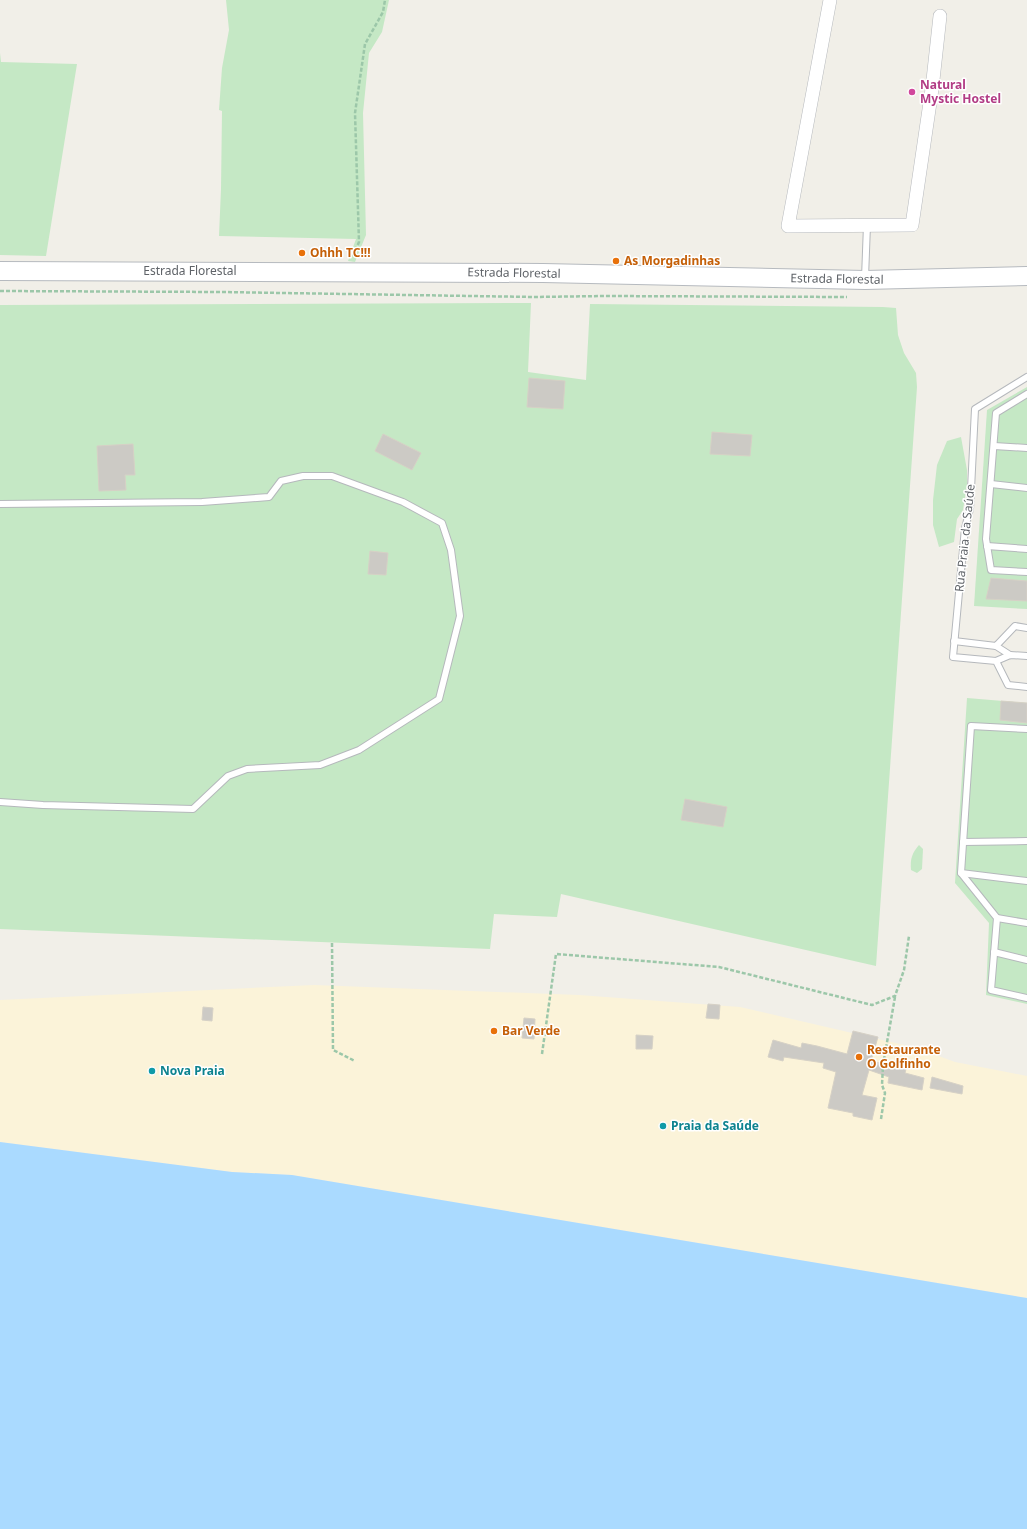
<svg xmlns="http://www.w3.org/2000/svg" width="1027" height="1529" viewBox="0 0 1027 1529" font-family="'Noto Sans',sans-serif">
<rect width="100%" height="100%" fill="#f1efe8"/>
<!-- green -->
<g fill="#c5e8c5">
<polygon points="226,0 389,0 382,32 369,53 363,113 366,235 355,262 348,261 356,239 219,236 221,189 222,111 219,110 222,68 229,30"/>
<polygon points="0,53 1,62 77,64 46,256 0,255"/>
<polygon points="531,303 528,372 586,380 590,304 883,307 896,308 898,335 904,353 916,373 917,387 876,966 561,894 557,917 494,914 490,949 0,929 0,305"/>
<polygon points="1027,387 1027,609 974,606 987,410"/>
<polygon points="961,437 967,470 967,484 963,510 957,519 954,542 939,547 933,525 933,500 937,465 947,441"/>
<polygon points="967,698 1027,703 1027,1004 986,995 989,923 955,883"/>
<path d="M 919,845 L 923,849 L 922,869 L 917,873 L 911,870 C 910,859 912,853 919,845 Z"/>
</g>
<!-- sand -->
<polygon fill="#fbf3d9" points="314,985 579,995 740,1007 917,1048 955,1062 1027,1076 1027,1298 292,1175 232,1172 0,1142 0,1000"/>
<!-- water -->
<polygon fill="#aadaff" points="0,1142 232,1172 292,1175 1027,1298 1027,1529 0,1529"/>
<!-- building -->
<g fill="#cccac5" stroke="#d6d1c6">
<polygon points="529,378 565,381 563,409 527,407"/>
<polygon points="712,432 752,435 750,456 710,454"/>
<polygon points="383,434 421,453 412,470 375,451"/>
<polygon points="133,444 135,475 125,475 126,490 99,491 97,446"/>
<polygon points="370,551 388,553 386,575 368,574"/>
<polygon points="991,578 1027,581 1027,601 986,599"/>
<polygon points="1001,701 1027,703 1027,723 1000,720"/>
<polygon points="685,799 727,807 723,827 681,820"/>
<polygon points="708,1004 720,1005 719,1019 706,1018"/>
<polygon points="203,1007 213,1008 212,1021 202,1020"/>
<polygon points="524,1018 535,1019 534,1039 522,1038"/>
<polygon points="853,1031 878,1037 871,1061 906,1069 905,1073 924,1078 922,1090 888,1083 889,1077 869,1070 862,1095 877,1098 872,1120 853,1116 853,1113 828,1108 836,1072 823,1068 824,1063 784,1057 783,1061 768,1057 773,1040 801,1048 802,1043 817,1046 847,1054"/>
<polygon points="636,1035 653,1036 652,1049 636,1049"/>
<polygon points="932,1077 963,1086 962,1094 930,1088"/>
</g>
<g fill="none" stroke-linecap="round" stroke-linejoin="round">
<!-- lane casing -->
<g stroke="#b5b8bc" stroke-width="8">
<g id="lane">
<polyline points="865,278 867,225"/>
<polyline points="1027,377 975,409 970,509 965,528 953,657 996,661 1008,685 1027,687"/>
<polyline points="1027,394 996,413 986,539 991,570 1027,572"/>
<polyline points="994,446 1027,448"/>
<polyline points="991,484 1027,488"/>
<polyline points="0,504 202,502 269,497 281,481 303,476 332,476 403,502 442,523 451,550 460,616 439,699 359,750 320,765 247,769 228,776 193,809 43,805 0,802"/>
<polyline points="987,546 1027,549"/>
<polyline points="954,641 996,646 1015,626 1027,628"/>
<polyline points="996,646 1010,655"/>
<polyline points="996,661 1010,655 1027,656"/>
<polyline points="1027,729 971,726 961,873 997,918 991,990 1027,998"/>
<polyline points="963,842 1027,841"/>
<polyline points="961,873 1027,881"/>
<polyline points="997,918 1027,923"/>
<polyline points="994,952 1027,960"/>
</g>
</g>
<!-- street casing -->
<g stroke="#b5b8bc" stroke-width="14">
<polyline id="street" points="830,0 788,226 912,225 932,89 940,16"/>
</g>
<!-- secondary casing -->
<g stroke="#b6babf" stroke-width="20">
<polyline id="secondary" points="0,271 543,273 865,280 1027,276"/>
</g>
<!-- path -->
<g stroke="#9cc7a9" stroke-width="2.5" stroke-dasharray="4 2" stroke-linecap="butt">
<polyline points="353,256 359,242 355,113 365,44 383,12 385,0"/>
<polyline points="0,291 221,292 534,297 604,296 847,297"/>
<polyline points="332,943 333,1050 355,1061"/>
<polyline points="542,1054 556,954 719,967 872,1005 895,996 904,970 909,936"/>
<polyline points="881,1119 885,1093 882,1085 883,1065 895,997"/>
</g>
<!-- lane -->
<use href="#lane" stroke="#fff" stroke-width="6"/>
<!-- street -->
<use href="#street" stroke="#fff" stroke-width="13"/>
<!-- secondary -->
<use href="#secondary" stroke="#fff" stroke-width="18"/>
</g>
<!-- markers -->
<circle fill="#d1479c" stroke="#fff" stroke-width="1.5" cx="912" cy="92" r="4"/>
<g fill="#e8710a" stroke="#fff" stroke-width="1.5">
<circle cx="302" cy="253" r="4"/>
<circle cx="616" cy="261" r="4"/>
<circle cx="494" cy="1031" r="4"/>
<circle cx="859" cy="1057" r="4"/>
</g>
<g fill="#0f9aa8" stroke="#fff" stroke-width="1.5">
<circle cx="152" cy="1071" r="4"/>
<circle cx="663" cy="1126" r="4"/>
</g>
<g text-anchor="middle" stroke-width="3" stroke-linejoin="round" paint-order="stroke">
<!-- hotel labels -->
<g font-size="12" font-weight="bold" fill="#b23c85" stroke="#fff" text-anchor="start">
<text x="920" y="89">Natural<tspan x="920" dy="14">Mystic Hostel</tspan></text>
</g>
<!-- food labels -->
<g font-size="12" font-weight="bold" fill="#c56008" stroke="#fff" text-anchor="start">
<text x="310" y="257">Ohhh TC!!!</text>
<text x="624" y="265">As Morgadinhas</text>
<text x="502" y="1035">Bar Verde</text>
<text x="867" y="1054">Restaurante<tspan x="867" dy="14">O Golfinho</tspan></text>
</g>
<!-- street labels -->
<g font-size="12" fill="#5f6368" stroke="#fff">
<text x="190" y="275">Estrada Florestal</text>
<text transform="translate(514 273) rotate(1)" y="4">Estrada Florestal</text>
<text transform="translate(837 279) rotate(1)" y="4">Estrada Florestal</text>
<text transform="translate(965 538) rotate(-84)" y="4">Rua Praia da Saúde</text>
</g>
<!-- culture labels -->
<g font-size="12" font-weight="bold" fill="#0d838f" stroke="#fff" text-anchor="start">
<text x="160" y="1075">Nova Praia</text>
<text x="671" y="1130">Praia da Saúde</text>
</g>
</g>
</svg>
